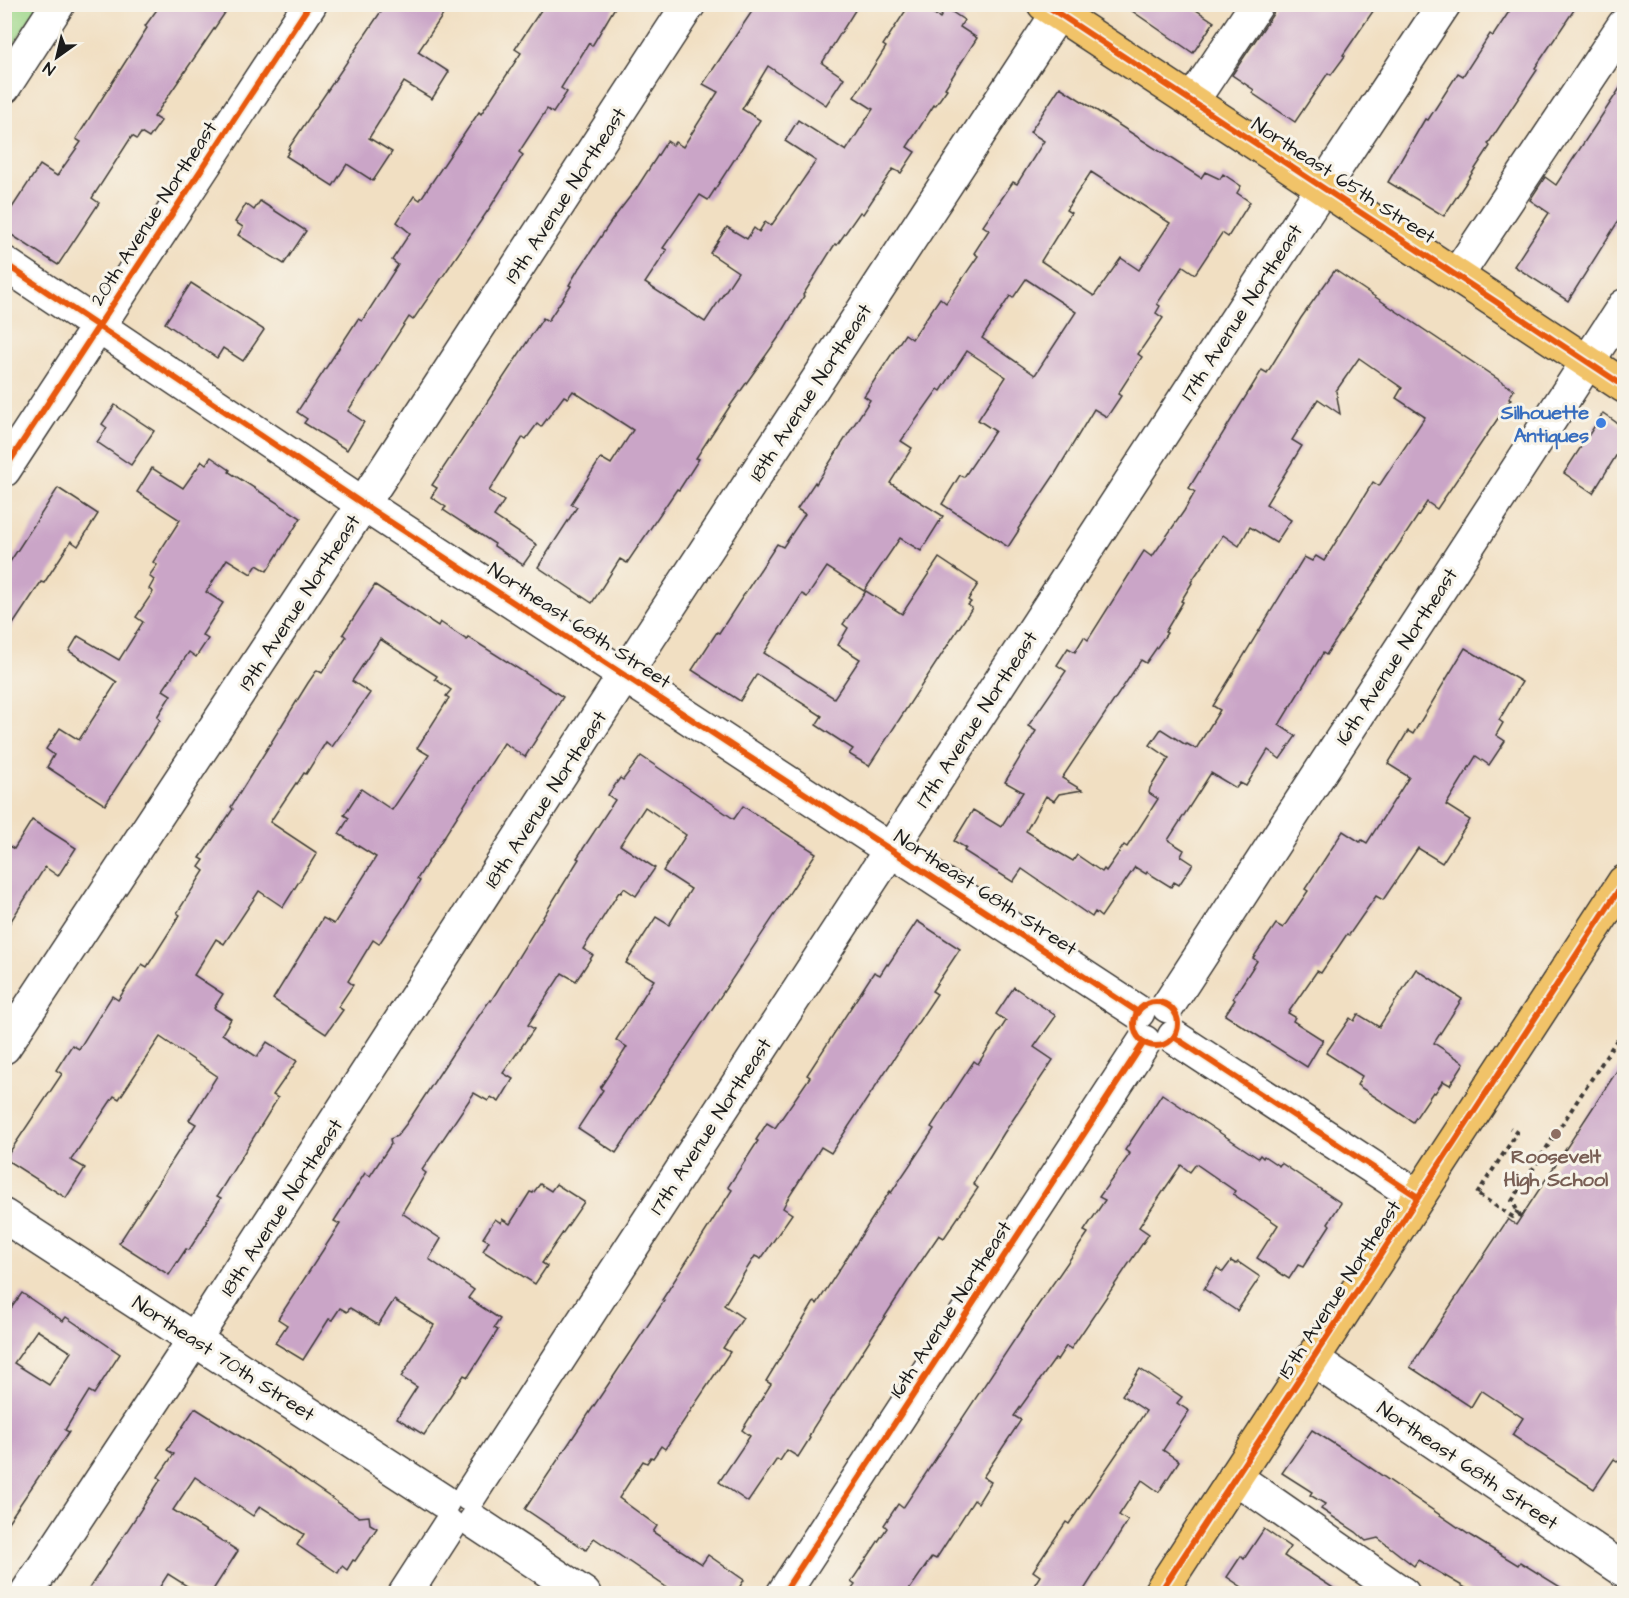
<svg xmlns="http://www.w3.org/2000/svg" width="1629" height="1598" viewBox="0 0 1629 1598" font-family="'Architects Daughter',sans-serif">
<rect width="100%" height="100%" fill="#f7f3e8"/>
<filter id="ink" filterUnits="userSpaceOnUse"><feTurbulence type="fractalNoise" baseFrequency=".0167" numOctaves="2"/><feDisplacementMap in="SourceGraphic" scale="12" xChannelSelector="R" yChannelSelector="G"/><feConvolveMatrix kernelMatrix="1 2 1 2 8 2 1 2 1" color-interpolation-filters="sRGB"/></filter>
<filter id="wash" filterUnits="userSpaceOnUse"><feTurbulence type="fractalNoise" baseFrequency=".008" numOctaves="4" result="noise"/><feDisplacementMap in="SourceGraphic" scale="24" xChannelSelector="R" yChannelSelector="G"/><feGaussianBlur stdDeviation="1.35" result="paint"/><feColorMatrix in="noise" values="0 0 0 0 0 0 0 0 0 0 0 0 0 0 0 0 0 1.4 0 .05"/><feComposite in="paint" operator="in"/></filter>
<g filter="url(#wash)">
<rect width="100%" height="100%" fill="#f1dfc2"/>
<!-- green -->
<polygon fill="#9fd88b" stroke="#5e7a54" stroke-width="1.5" points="5,5 39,5 5,58"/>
<g id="blocks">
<!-- building -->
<g fill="#caa5c7" fill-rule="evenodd">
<polygon points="161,4 231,4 154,117 161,121 149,138 141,133 137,139 132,136 92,198 99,203 58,265 4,230 4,220 40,165 57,176 81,142 76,139 147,28 145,26"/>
<polygon points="386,4 434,4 445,12 418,52 449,72 432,99 404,82 369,138 392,152 373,181 347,164 333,186 286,156 290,150 288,149"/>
<polygon points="545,4 617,4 592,46 589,43 561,88 567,92 553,113 547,109 519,152 523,155 491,206 413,320 409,317 348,411 364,422 347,450 304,423 307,419 297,412 358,319 362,321 398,265 392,260 410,233 397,222 414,196 420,200 479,112 481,114 521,53 515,49"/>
<polygon points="757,4 859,4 822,63 844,78 826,105 768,66 742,109 760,120 708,200 700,195 663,248 667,250 645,283 705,322 738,272 710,253 727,227 747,239 754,228 759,232 765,222 771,226 816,161 785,141 798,120 846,151 873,109 854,97 886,47 883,45 910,4 918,4 940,18 946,8 964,20 960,27 977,38 945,88 947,89 935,106 934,105 907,147 915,152 901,173 893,169 863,214 860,212 837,245 835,244 803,295 804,296 781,334 730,406 696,458 699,459 679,490 677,489 627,563 620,559 592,603 538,567 577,507 571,504 601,458 611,464 633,430 573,391 568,398 564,396 541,427 537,424 526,439 523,437 489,491 504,501 494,516 537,545 523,565 494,546 495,544 443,510 446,507 431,497 437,488 432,485 543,318 548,321 571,286 569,285 579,268 580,268 612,220 636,189 667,141 673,145 675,142 683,147 718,92 703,84"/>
<polygon points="1122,4 1187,4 1214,22 1193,53"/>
<polygon points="1276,4 1378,4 1343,55 1345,56 1331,75 1328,73 1295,122 1252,93 1254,90 1232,75 1273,14"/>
<polygon points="1514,4 1578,4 1535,68 1537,70 1488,144 1490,146 1444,216 1388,182 1425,119 1428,120 1458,73 1463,76 1490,34 1493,36"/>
<polygon points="1624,82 1624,212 1568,301 1514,266 1549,213 1530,200 1545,177 1556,185"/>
<path d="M 1060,87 L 1201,178 L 1205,172 L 1220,179 L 1223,174 L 1241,186 L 1237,193 L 1250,202 L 1228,237 L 1222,233 L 1195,274 L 1183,266 L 1157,304 L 1160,306 L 1156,313 L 1163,318 L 1138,354 L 1142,357 L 1118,394 L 1121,396 L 1107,417 L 1094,409 L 1055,474 L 1018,529 L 1019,530 L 1008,547 L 942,504 L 960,475 L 964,477 L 995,431 L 978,420 L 1006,377 L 967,351 L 941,391 L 938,389 L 901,441 L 912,448 L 890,483 L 943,516 L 921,551 L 900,538 L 864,591 L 827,567 L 807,597 L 802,594 L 764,653 L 834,698 L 860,659 L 838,645 L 848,628 L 843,624 L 866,591 L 902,614 L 939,558 L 978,584 L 968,600 L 971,602 L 968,605 L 972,608 L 869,766 L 849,754 L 853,749 L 816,725 L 822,716 L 757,674 L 740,701 L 692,670 L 717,632 L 719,633 L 777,544 L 783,547 L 805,514 L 797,509 L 815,482 L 816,484 L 870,400 L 864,396 L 905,334 L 912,339 L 940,298 L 946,303 L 978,256 L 974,253 L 989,230 L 983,226 L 1013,182 L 1017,184 L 1044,141 L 1030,132 ZM 1091,172 L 1170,223 L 1139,270 L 1121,258 L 1094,296 L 1041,261 L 1071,213 L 1066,210 ZM 1026,279 L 1076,312 L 1035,375 L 982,338 L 1010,296 L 1013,298 Z"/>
<polygon points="260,201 306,231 284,264 238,235 243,227 235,222 246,204 254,210"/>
<path d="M 1335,270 L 1514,390 L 1509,398 L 1511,399 L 1437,509 L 1427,502 L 1326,655 L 1323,653 L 1279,725 L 1296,736 L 1280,759 L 1268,750 L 1246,786 L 1240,783 L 1236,788 L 1211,773 L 1168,840 L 1184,850 L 1181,856 L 1193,864 L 1179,885 L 1174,882 L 1171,887 L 1147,872 L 1146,874 L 1135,867 L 1101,917 L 1095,912 L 1092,917 L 1022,869 L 1013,882 L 964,851 L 966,848 L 954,841 L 973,810 L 1001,827 L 1023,792 L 1005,782 L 1036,731 L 1028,726 L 1066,671 L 1057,665 L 1068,648 L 1075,652 L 1084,637 L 1088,640 L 1144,551 L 1152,557 L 1184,511 L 1195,492 L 1189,488 L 1262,370 L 1267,373 L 1301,318 ZM 1359,358 L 1402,388 L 1396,398 L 1425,417 L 1379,486 L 1373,482 L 1324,561 L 1316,556 L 1312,561 L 1304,557 L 1213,706 L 1220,710 L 1196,749 L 1187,744 L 1186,745 L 1161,729 L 1150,745 L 1169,758 L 1150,788 L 1149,793 L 1158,799 L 1127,847 L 1124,845 L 1106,871 L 1104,869 L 1102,872 L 1077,855 L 1073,861 L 1036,839 L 1037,838 L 1026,831 L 1046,796 L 1054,801 L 1059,794 L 1082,790 L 1062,778 L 1141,660 L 1146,663 L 1167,633 L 1165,632 L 1183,602 L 1181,601 L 1192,583 L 1191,582 L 1223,535 L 1239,546 L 1250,527 L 1276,543 L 1291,520 L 1266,504 L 1302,446 L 1292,440 L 1318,399 L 1340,414 L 1336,391 Z"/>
<polygon points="191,283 264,330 243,361 223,348 217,358 165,323"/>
<polygon points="115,405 154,431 131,465 97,442 107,428 102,424"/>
<polygon points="1603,413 1624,428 1624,443 1593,493 1564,473"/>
<polygon points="211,457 230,470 229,472 301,518 267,571 257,565 251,574 227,559 206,592 223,603 202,635 208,639 196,657 189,652 163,690 171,695 157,717 160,720 105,805 47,767 54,755 46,749 60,728 79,740 117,682 69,651 78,636 119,660 143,622 136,617 153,592 149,589 154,580 149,576 157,565 153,562 180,520 137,492 152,468 183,488 202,461 206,464"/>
<polygon points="58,488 98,514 78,546 71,541 44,583 41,582 4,638 4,571"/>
<polygon points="375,585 438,626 440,622 467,640 468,637 563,697 525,757 504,743 417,879 420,881 402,910 379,944 373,940 348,981 353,985 338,1007 343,1010 326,1034 273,999 323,918 334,924 376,857 339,834 349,818 344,815 361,789 392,810 429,755 417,748 449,698 446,696 451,690 435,679 437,676 380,639 352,681 370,693 332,747 326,742 306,774 304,773 297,784 296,783 270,822 317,853 283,907 259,891 224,944 216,939 194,975 223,994 214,1008 231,1019 222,1034 257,1057 267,1042 297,1061 273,1095 278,1098 217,1196 221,1198 206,1221 207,1222 189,1250 186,1249 169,1275 119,1243 196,1124 189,1120 217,1076 160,1037 119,1099 114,1096 71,1160 85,1168 66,1198 5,1159 62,1074 56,1070 72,1045 79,1049 112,996 118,1000 142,964 147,967 180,915 177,913 204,871 199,867 204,860 200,858 233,809 231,807 308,683 317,670 322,673 346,637 343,634"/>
<polygon points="1465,648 1522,682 1499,720 1503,723 1496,735 1505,741 1489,765 1476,756 1446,805 1470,820 1442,863 1418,848 1383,900 1376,896 1349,935 1347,934 1321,973 1317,971 1288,1013 1295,1017 1293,1021 1323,1040 1307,1067 1225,1015 1235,1000 1233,998 1257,961 1253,958 1276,924 1283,928 1308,891 1305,889 1343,831 1360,842 1362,840 1367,843 1409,777 1388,764 1408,731 1413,734"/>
<polygon points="641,756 734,819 743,806 816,853 616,1153 578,1128 603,1090 600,1088 627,1047 616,1040 654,980 626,963 656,917 669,925 691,889 663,871 686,835 645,807 620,845 655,868 636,896 624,888 621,893 619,892 583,949 593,955 576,981 562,973 528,1025 534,1029 503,1073 513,1079 499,1102 491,1097 488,1101 474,1093 422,1170 426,1173 402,1213 441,1239 429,1259 474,1290 468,1298 500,1319 494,1328 498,1330 468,1377 464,1375 424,1435 397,1418 417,1387 401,1377 434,1325 394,1300 378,1325 350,1308 347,1312 340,1308 332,1320 329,1319 303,1360 275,1343 287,1325 278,1319 340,1224 334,1221 365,1173 370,1176 391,1144 390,1139 397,1136 407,1123 453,1053 490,1000 491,1001 579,859 577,858 615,800 608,795 620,778 623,780"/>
<polygon points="32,820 76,848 58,876 45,867 4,932 4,843 14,849"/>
<polygon points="917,921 960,949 932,991 937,994 831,1153 821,1147 787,1200 783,1208 792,1214 761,1259 755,1256 724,1305 743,1318 723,1348 730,1352 665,1449 661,1446 653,1458 651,1457 647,1463 643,1461 619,1498 657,1526 653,1532 702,1564 708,1555 744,1580 736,1593 675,1593 594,1538 586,1550 525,1509 664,1301 662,1300 732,1190 728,1187 758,1141 756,1140 767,1123 775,1128 810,1077 807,1075 874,972 880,975 887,964 888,965"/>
<polygon points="1416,969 1462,999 1434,1043 1464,1063 1450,1085 1443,1081 1435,1093 1433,1092 1413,1122 1357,1085 1362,1076 1326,1053 1350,1018 1354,1021 1358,1014 1379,1027"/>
<polygon points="1014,987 1056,1016 1034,1047 1053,1060 1004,1133 980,1172 973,1184 978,1188 944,1238 939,1235 911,1276 813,1428 809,1437 810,1438 798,1457 787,1450 780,1461 777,1459 748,1502 719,1482 750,1436 742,1430 771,1384 766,1381 814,1302 817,1304 890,1191 891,1193 934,1129 931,1127 974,1061 978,1064 1006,1021 996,1014"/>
<polygon points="1624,1060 1624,1466 1614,1459 1594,1489 1512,1435 1523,1418 1481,1390 1471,1407 1410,1367 1508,1219 1516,1225"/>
<polygon points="1162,1094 1258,1158 1260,1155 1263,1158 1264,1156 1279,1166 1281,1163 1341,1203 1328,1223 1330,1225 1303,1267 1298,1265 1289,1279 1257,1258 1278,1225 1233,1194 1235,1191 1196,1164 1190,1172 1181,1165 1139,1227 1149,1234 1071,1349 1066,1346 1057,1360 1055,1359 1014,1416 1021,1420 983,1477 991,1482 978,1503 974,1500 936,1559 932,1557 907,1593 849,1593 855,1585 851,1582 887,1528 884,1525 898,1504 903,1508 1025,1324 1088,1233 1084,1231 1105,1200 1099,1197 1130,1154 1125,1150"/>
<polygon points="540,1184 551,1191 556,1184 584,1202 542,1263 547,1266 535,1284 483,1251 489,1241 483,1238 495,1219 501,1223 502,1219 510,1224 530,1192 533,1193"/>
<polygon points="1231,1261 1236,1264 1238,1262 1260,1277 1237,1311 1204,1289 1217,1268 1223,1272"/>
<path d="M 22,1293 L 63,1321 L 66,1317 L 120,1354 L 94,1394 L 89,1391 L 65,1430 L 69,1432 L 4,1528 L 4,1318 ZM 37,1330 L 71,1352 L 49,1385 L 14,1363 Z"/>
<polygon points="1140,1369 1182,1397 1177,1403 1189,1411 1163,1450 1179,1461 1159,1492 1142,1480 1119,1515 1128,1521 1082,1593 1029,1593 1040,1576 1033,1571 1066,1522 1069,1524 1146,1411 1122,1395"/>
<polygon points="195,1408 257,1447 359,1517 369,1516 370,1524 377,1528 355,1561 353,1560 347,1570 342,1566 338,1573 297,1545 304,1534 260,1506 253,1516 195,1477 173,1510 238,1551 211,1593 198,1593 168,1574 156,1593 86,1593 161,1479 158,1477 174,1454 167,1450"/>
<polygon points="1312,1430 1347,1452 1471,1536 1518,1565 1520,1562 1570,1593 1474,1593 1418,1560 1414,1566 1378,1538 1366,1541 1356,1532 1321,1509 1325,1504 1310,1495 1312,1492 1282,1473"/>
<polygon points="1264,1529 1290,1547 1284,1556 1341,1593 1251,1593 1227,1577 1241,1556 1244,1559"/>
</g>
</g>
</g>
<g filter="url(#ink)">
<use href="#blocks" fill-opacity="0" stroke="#3c3935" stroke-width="1.5"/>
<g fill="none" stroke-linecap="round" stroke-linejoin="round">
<!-- minor casing -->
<g stroke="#3c3935" stroke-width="36">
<g id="minor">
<polyline points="4,87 58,4"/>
<polyline points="1192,101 1257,4"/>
<polyline points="4,263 363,504 1138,1012"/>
<polyline points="1457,275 1624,25"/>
<polyline points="4,470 310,4"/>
<polyline points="1168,1006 1624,306"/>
<polyline points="1174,1037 1418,1197"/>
<polyline points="4,1047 363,504 689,4"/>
<polyline points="4,1216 443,1501"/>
<polyline points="1312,1359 1624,1570"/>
<polyline points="1235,1477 1403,1594"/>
<polyline points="470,1495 1298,225 1444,4"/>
<polyline points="475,1522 584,1594"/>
<polyline points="26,1594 194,1340 648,639 1064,4"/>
<polyline points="405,1594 449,1526"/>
<polyline points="783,1594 1144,1042"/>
</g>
</g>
<!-- major casing -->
<g stroke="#3c3935" stroke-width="36">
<g id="major">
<polyline points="1044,4 1624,386"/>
<polyline points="1159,1594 1624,882"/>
</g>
</g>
<!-- path -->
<g stroke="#3c3935" stroke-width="4" stroke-dasharray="4.5 4.5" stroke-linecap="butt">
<polyline points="1477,1194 1517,1133 1510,1128"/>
<polyline points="1479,1195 1513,1217 1518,1211"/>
<polyline points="1521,1217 1512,1201 1624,1029"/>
</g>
<!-- minor -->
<use href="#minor" stroke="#fff" stroke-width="33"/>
<!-- major -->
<use href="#major" stroke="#f1c369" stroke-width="33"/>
<!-- cycleway casing -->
<g stroke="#f7f3e8" stroke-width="10">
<g id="cycleway">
<polyline points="1044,4 1624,386"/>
<polyline points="4,263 363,504 1138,1012"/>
<polyline points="4,470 310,4"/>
<circle cx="1156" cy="1024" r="22"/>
<polyline points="1174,1037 1418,1197"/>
<polyline points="783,1594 1144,1042"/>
<polyline points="1159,1594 1624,882"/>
</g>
</g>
<!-- cycleway -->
<use href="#cycleway" stroke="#e8590c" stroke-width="6"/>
</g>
</g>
<!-- markers -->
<circle fill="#3f7fe0" stroke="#f7f3e8" stroke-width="2" cx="1601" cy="423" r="6"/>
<circle fill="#8d6e63" stroke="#f7f3e8" stroke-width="2" cx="1556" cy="1134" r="6"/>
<g text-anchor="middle" stroke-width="6" stroke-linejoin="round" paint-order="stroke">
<!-- street labels -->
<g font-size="20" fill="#1c1c1c" stroke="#f7f3e8">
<text transform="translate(1344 180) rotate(33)" y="7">Northeast 65th Street</text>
<text transform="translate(565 195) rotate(-57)" y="7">19th Avenue Northeast</text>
<text transform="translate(153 213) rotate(-57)" y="7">20th Avenue Northeast</text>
<text transform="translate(1241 312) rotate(-57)" y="7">17th Avenue Northeast</text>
<text transform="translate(810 392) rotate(-57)" y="7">18th Avenue Northeast</text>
<text transform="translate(299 602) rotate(-57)" y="7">19th Avenue Northeast</text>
<text transform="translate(580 625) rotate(33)" y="7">Northeast 68th Street</text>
<text transform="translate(1396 656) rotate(-57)" y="7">16th Avenue Northeast</text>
<text transform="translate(976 719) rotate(-57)" y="7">17th Avenue Northeast</text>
<text transform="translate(545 799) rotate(-57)" y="7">18th Avenue Northeast</text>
<text transform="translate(986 892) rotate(33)" y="7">Northeast 68th Street</text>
<text transform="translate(710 1126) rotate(-57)" y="7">17th Avenue Northeast</text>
<text transform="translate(281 1207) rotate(-57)" y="7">18th Avenue Northeast</text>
<text transform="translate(1339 1289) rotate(-57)" y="7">15th Avenue Northeast</text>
<text transform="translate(950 1309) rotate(-57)" y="7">16th Avenue Northeast</text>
<text transform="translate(224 1358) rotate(33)" y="7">Northeast 70th Street</text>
<text transform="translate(1468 1465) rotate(34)" y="7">Northeast 68th Street</text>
</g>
<!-- shop labels -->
<g font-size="20" font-weight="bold" fill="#366cbe" stroke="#f7f3e8" text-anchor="end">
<text x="1589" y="419">Silhouette<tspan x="1589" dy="23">Antiques</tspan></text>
</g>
<!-- education labels -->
<g font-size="20" font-weight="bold" fill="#785e54" stroke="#f7f3e8">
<text x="1556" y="1163">Roosevelt<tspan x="1556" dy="23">High School</tspan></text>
</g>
</g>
<!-- margin -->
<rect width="1629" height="1598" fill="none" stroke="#f7f3e8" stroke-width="24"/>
<!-- north arrow -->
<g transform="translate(57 57) rotate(214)" stroke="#f7f3e8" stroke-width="4.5" paint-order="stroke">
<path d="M0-4.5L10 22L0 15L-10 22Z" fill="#1c1c1c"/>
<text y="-9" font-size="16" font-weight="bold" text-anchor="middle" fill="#1c1c1c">N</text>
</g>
</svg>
